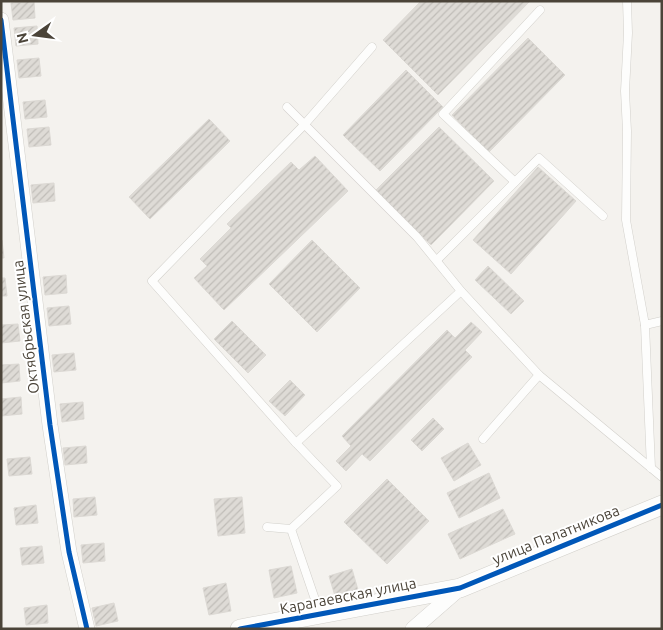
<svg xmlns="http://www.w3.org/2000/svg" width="663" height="630" viewBox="0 0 663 630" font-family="Ubuntu,sans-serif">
<defs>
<pattern id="building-hatch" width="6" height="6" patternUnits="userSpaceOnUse" patternTransform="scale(1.25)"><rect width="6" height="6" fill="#dedbd6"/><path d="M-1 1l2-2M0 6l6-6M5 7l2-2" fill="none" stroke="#c0bdb8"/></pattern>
</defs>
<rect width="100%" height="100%" fill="#f4f2ee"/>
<!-- building -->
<g fill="url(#building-hatch)" stroke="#dcd9d4">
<polygon points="34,1 35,18 13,20 11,3"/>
<polygon points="421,1 530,1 438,95 383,40"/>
<polygon points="37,26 38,44 16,46 14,28"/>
<polygon points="528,38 565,75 489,152 452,115"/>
<polygon points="39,58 41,76 19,78 17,60"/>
<polygon points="406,70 443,107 380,171 343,135"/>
<polygon points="45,100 47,117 25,119 23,102"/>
<polygon points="209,119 230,141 150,219 129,197"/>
<polygon points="49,127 51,145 29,147 27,129"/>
<polygon points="439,127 494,181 431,245 376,190"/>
<polygon points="315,156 348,191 224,310 194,278 207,266 200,259 231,228 227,224 291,162 299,170"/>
<polygon points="538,167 576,201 511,274 473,240"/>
<polygon points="54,183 55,201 33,203 31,185"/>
<polygon points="2,240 4,258 1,258 1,241"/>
<polygon points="312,240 360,288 317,332 269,284"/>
<polygon points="488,266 524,301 511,314 475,280"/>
<polygon points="66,275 67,293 45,295 43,277"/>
<polygon points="1,278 5,278 7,296 1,296"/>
<polygon points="69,306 71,324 49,326 47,308"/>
<polygon points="232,321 266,355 248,373 214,339"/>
<polygon points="471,322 482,332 465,350 472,357 370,461 362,454 346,471 336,461 351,446 342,436 447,330 455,338"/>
<polygon points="18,324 20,341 1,343 1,325"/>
<polygon points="74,353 76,370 54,372 52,355"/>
<polygon points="19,364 20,381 1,383 1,365"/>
<polygon points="290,380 305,395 285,416 269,401"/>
<polygon points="21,397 22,414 1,416 1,399"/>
<polygon points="83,402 84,419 62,422 60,404"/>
<polygon points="433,418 444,429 422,451 411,440"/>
<polygon points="468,443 481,465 454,481 441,458"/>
<polygon points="86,446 87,463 65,465 63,448"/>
<polygon points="30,457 32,474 9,476 7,459"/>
<polygon points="489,473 500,498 459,518 447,493"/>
<polygon points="387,479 429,521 387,564 344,522"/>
<polygon points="95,497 97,515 74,517 73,499"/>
<polygon points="242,497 245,533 218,536 214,499"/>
<polygon points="36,505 38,523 16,525 14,508"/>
<polygon points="503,509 515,534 460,559 448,534"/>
<polygon points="104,543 105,561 83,563 81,545"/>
<polygon points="42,546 44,563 22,565 20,548"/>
<polygon points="291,566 297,593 274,598 269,570"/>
<polygon points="352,569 358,590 335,596 329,576"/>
<polygon points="226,583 231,611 209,615 203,588"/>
<polygon points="114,603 118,621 96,626 92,608"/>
<polygon points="47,605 48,623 26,625 24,608"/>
</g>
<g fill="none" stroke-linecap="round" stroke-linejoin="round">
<!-- service casing -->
<g stroke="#d2d0cb" stroke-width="9">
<g id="service">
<polyline points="627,1 628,33 625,91 627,131 626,220 645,325 651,468"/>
<polyline points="287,107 417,237 461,291 539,375 662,477"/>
<polyline points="515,182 443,114 540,10"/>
<polyline points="437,260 539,158 603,216"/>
<polyline points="645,325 662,321"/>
<polyline points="483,439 539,375"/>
<polyline points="296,443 152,281 304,125 372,47"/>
<polyline points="267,527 291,529"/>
<polyline points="320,614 291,529 337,486 296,443 461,291"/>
</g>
</g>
<!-- minor casing -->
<g stroke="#d2d0cb" stroke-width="16">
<g id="minor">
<polyline points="1,20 50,425 69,552 87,629"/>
<polyline points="413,629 460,588"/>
</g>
</g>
<!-- tertiary casing -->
<g stroke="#d2d0cb" stroke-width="20">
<polyline id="tertiary" points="240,629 460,588 662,505"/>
</g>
<!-- service -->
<use href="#service" stroke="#fdfdfc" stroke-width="8"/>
<!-- minor -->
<use href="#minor" stroke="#fdfdfc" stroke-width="15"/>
<!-- tertiary -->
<use href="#tertiary" stroke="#fdfdfc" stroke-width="19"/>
<!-- cycleway casing -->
<g stroke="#fff" stroke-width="8">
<g id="cycleway">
<polyline points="1,20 50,425 69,552 87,629"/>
<polyline points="240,629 460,588 662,505"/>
</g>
</g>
<!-- cycleway -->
<use href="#cycleway" stroke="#0057b8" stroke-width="5"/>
</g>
<g text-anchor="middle" stroke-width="4" stroke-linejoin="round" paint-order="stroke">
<!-- street labels -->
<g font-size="15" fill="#4b4439" stroke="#fff">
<text transform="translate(26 327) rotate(-97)" y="5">Октябрьская улица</text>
<text transform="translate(556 535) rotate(-22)" y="5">улица Палатникова</text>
<text transform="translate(348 596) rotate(-11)" y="5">Карагаевская улица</text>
</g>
</g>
<!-- border -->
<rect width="663" height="630" fill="none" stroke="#4b4439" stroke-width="5"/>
<!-- north arrow -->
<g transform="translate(35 35) rotate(256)" stroke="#ffffff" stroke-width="4" paint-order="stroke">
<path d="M0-4L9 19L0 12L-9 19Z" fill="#4b4439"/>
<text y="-8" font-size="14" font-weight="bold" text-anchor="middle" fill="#4b4439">N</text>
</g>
</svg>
